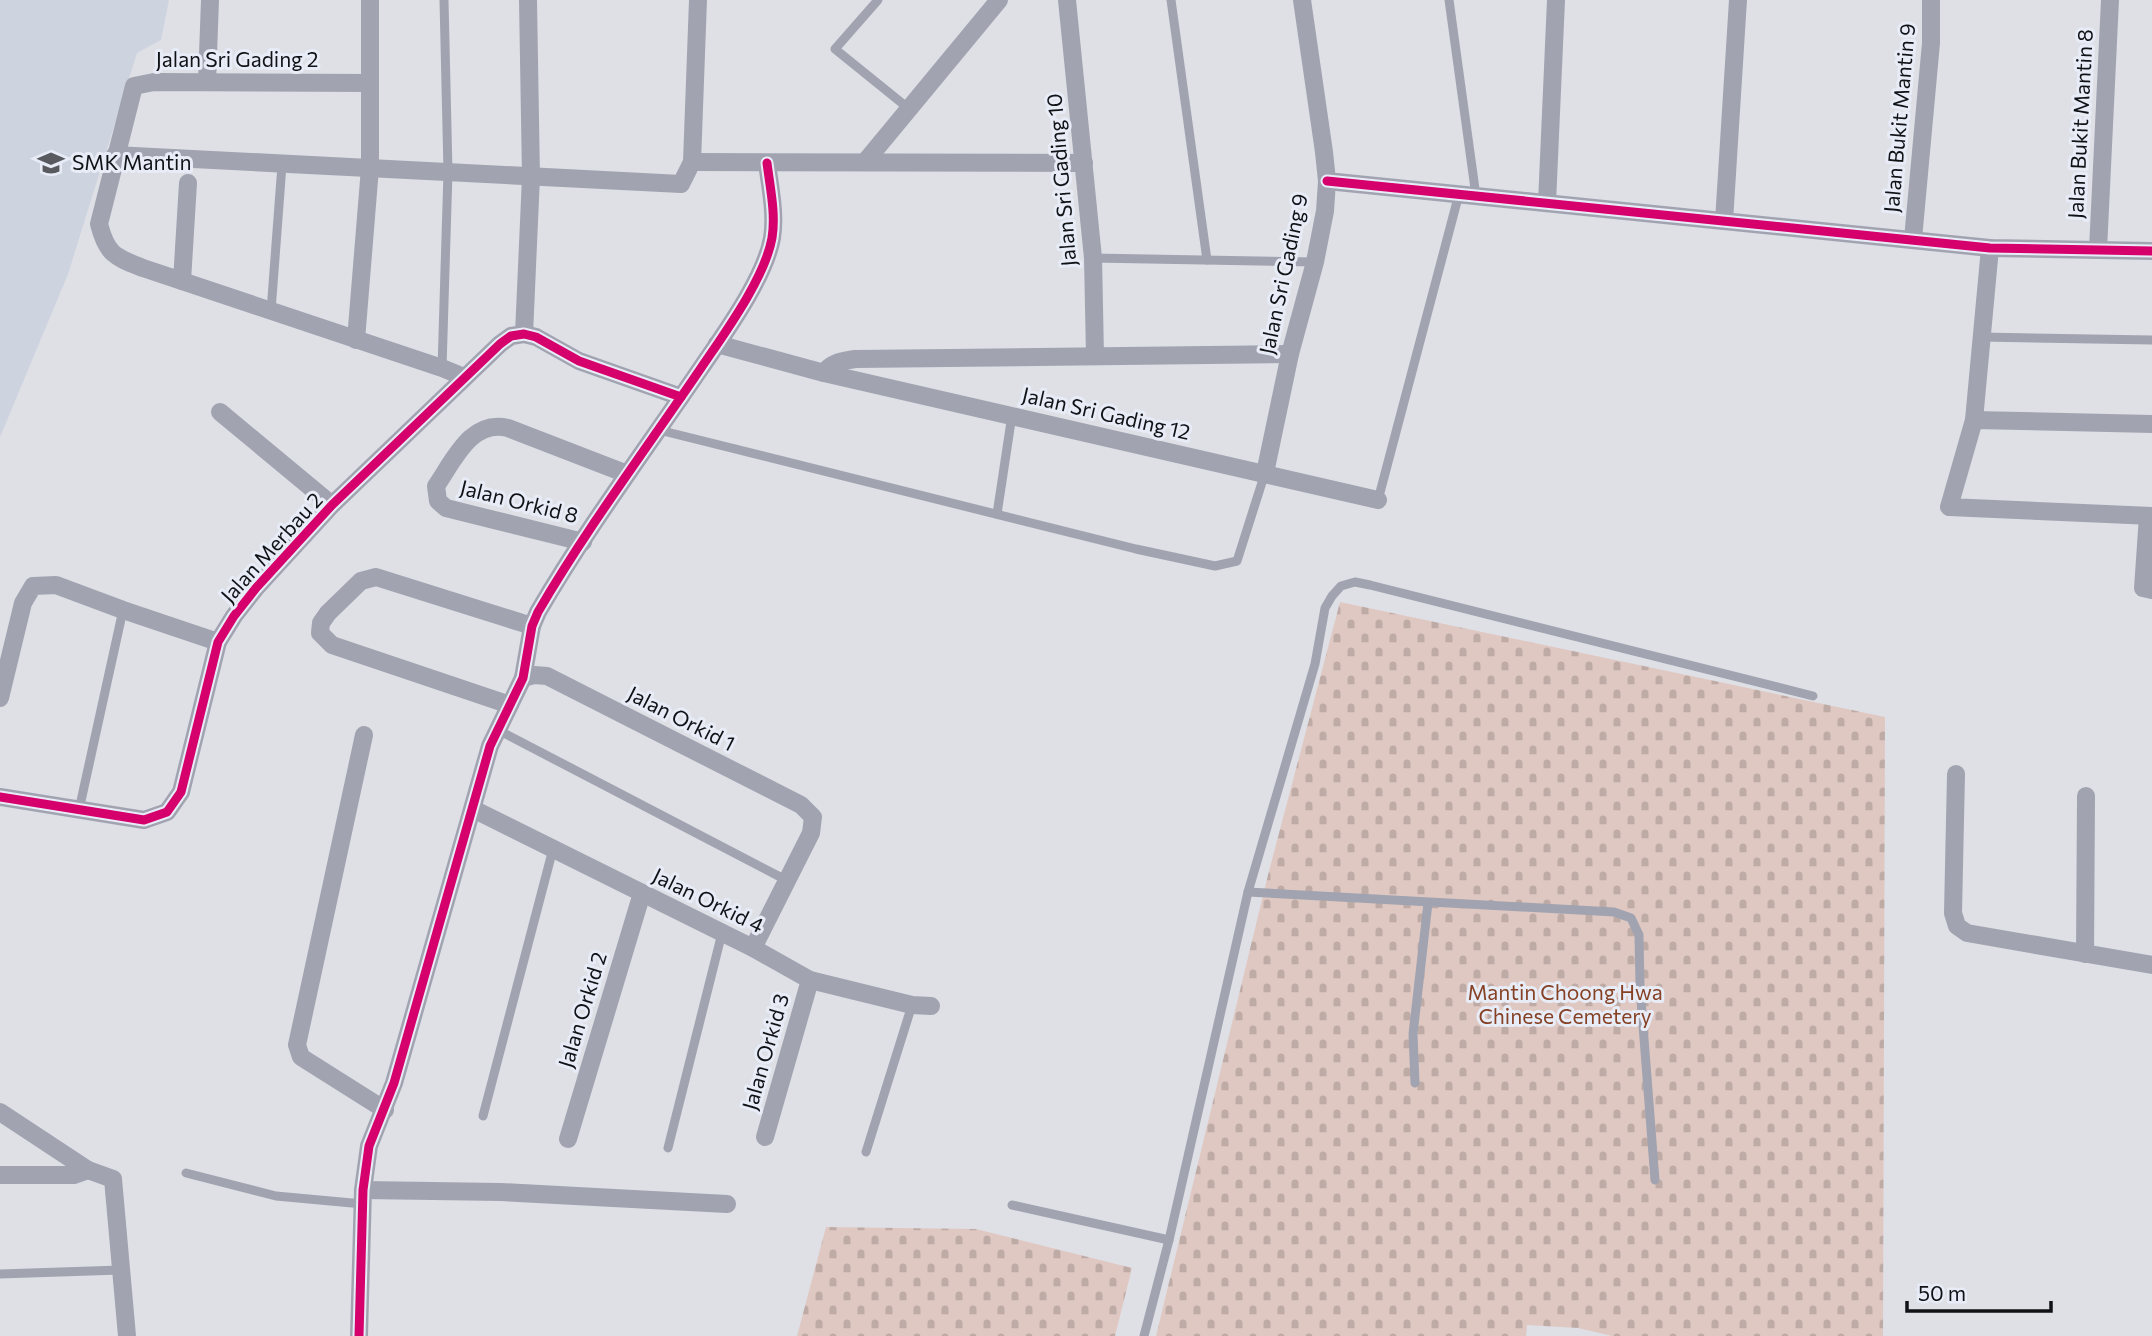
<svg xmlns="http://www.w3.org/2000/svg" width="2152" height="1336" viewBox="0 0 2152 1336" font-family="Commissioner,sans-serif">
<defs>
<pattern id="cemetery-stones" width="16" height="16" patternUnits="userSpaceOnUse" patternTransform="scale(1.75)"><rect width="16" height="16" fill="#e0c8c2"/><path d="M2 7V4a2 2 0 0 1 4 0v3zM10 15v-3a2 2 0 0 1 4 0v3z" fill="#bfaba6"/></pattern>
</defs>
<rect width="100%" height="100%" fill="#dee0e6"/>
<!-- built -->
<polygon fill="#ced3e0" points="0,0 169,0 161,40 137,53 68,274 0,437"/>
<!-- cemetery -->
<g fill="url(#cemetery-stones)">
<polygon points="1340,602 1885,717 1883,1336 1612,1336 1578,1328 1527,1325 1526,1336 1156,1336 1268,875"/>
<polygon points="826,1227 976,1229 1132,1268 1115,1336 797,1336"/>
</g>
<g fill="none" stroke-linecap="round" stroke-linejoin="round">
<!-- lane -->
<g stroke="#a1a4b0" stroke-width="9">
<polyline points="878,0 835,49 908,108"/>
<polyline points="1171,0 1207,260"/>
<polyline points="1449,0 1476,196"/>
<polyline points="1093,258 1315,262"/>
<polyline points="271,311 282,165"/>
<polyline points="1982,337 2152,340"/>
<polyline points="442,368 448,172 444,0"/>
<polyline points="659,430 1136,549 1215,566 1237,561 1265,473"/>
<polyline points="1378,500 1459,194"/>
<polyline points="997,514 1012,415"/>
<polyline points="498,730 788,881"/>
<polyline points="79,810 123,610"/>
<polyline points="1248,892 1614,912 1631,918 1639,935 1640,987 1655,1180"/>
<polyline points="1415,1083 1413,1034 1428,903"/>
<polyline points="483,1116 553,849"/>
<polyline points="668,1148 722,933"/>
<polyline points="866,1152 912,1005"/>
<polyline points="186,1173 276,1196 363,1204"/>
<polyline points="1012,1205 1169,1240"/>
<polyline points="0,1274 121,1270"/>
<polyline points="1144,1336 1169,1240 1248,892 1315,664 1325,608 1332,596 1341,586 1355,582 1370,585 1813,696"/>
</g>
<!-- street -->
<g stroke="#a1a4b0" stroke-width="18">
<polyline points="1067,0 1093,258 1095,356"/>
<polyline points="207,82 210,0"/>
<path d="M 370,83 L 154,82 L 134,86 L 99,224 C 107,255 115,257 143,268 L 442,368 L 464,377"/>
<polyline points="115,155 681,184 692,162 698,0"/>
<polyline points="692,162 1084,163"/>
<polyline points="865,162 999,0"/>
<polyline points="1327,181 1990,248 2152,251"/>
<polyline points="1547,203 1556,0"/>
<polyline points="1724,221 1738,0"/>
<polyline points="1913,239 1931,43 1931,0"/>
<polyline points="1990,248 1974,420 1949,507 2152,516"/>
<polyline points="2098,250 2110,0"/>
<polyline points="182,281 188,183"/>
<polyline points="524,334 531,177 528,0"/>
<polyline points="356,340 370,168 370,0"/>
<polyline points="717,344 824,373 1378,500"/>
<path d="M 824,373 C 831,362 843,361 855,359 L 1290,354"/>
<polyline points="220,412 332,505"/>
<polyline points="1974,420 2152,424"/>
<polyline points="1265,473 1290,354 1315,262 1325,211 1327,181 1324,152 1302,0"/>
<polyline points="2148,516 2143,588 2152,590"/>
<path d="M 583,542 L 446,508 L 438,501 L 436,486 C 454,460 471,419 508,428 L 627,474"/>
<polyline points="523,678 534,675 547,676 801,805 813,817 811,833 753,948"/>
<polyline points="0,698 23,603 33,586 56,585 123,610 218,642"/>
<polyline points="510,705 332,645 320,633 321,623 328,613 361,581 376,577 532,626"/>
<polyline points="364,735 297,1045 301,1057 385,1110"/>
<polyline points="1956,774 1953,913 1957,926 1967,933 2152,965"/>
<polyline points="0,797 144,820 167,812 181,792 218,642 234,616 256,588 332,505 500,344 511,336 524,334 536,337 579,361 681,397"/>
<polyline points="473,809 753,948 810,980 912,1005 931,1006"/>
<polyline points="2085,954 2086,796"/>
<polyline points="0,1112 88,1170 113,1179 127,1336"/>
<polyline points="765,1137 810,980"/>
<polyline points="568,1139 642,893"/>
<polyline points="0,1175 74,1175 88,1170"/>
<polyline points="363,1190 501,1192 727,1204"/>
<path d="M 359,1336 L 363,1190 L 369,1146 L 394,1083 L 490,746 L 523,678 L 532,626 L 538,612 C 587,528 646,449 701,368 C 724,334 765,278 772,238 C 776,214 770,187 767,163"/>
</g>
<!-- cycleway casing -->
<g stroke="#e7ecf7" stroke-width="13">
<g id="cycleway">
<polyline points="1327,181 1990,248 2152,251"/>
<polyline points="0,797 144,820 167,812 181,792 218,642 234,616 256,588 332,505 500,344 511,336 524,334 536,337 579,361 681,397"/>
<path d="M 359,1336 L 363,1190 L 369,1146 L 394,1083 L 490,746 L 523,678 L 532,626 L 538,612 C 587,528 646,449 701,368 C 724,334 765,278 772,238 C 776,214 770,187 767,163"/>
</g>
</g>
<!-- cycleway -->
<use href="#cycleway" stroke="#d6006c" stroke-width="9"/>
</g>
<!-- icons -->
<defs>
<g id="school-bare" transform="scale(2.1)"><path d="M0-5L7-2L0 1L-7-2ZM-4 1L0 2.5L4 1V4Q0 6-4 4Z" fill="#585a5f" stroke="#e7ecf7" stroke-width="2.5" paint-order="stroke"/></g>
</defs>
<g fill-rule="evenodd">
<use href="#school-bare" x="51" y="163"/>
</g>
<g text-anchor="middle" stroke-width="6" stroke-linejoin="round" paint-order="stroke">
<!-- street labels -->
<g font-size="21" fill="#101216" stroke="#e7ecf7">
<text x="237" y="67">Jalan Sri Gading 2</text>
<text transform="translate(1900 118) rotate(-85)" y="7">Jalan Bukit Mantin 9</text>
<text transform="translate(2081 124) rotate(-87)" y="7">Jalan Bukit Mantin 8</text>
<text transform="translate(1062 180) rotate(-95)" y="7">Jalan Sri Gading 10</text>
<text transform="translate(1284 274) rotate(-78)" y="7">Jalan Sri Gading 9</text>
<text transform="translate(1106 414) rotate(13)" y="7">Jalan Sri Gading 12</text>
<text transform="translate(519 502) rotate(14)" y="7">Jalan Orkid 8</text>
<text transform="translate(272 548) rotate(-48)" y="7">Jalan Merbau 2</text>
<text transform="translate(681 719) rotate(27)" y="7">Jalan Orkid 1</text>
<text transform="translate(708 901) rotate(26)" y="7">Jalan Orkid 4</text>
<text transform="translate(583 1010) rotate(-73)" y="7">Jalan Orkid 2</text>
<text transform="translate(766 1052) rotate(-74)" y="7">Jalan Orkid 3</text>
</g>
<!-- poi labels -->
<g font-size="21" fill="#101216" stroke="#e7ecf7" text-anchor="start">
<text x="72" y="170">SMK Mantin</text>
</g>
<!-- park labels -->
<g font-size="21" fill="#864124" stroke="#e7ecf7">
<text x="1565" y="1000">Mantin Choong Hwa<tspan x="1565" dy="24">Chinese Cemetery</tspan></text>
</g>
</g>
<!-- scale -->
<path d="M1907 1301v10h144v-10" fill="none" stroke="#101216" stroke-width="3.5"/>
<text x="1918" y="1301" font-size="21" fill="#101216" stroke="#e7ecf7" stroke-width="5" paint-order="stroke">50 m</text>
</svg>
